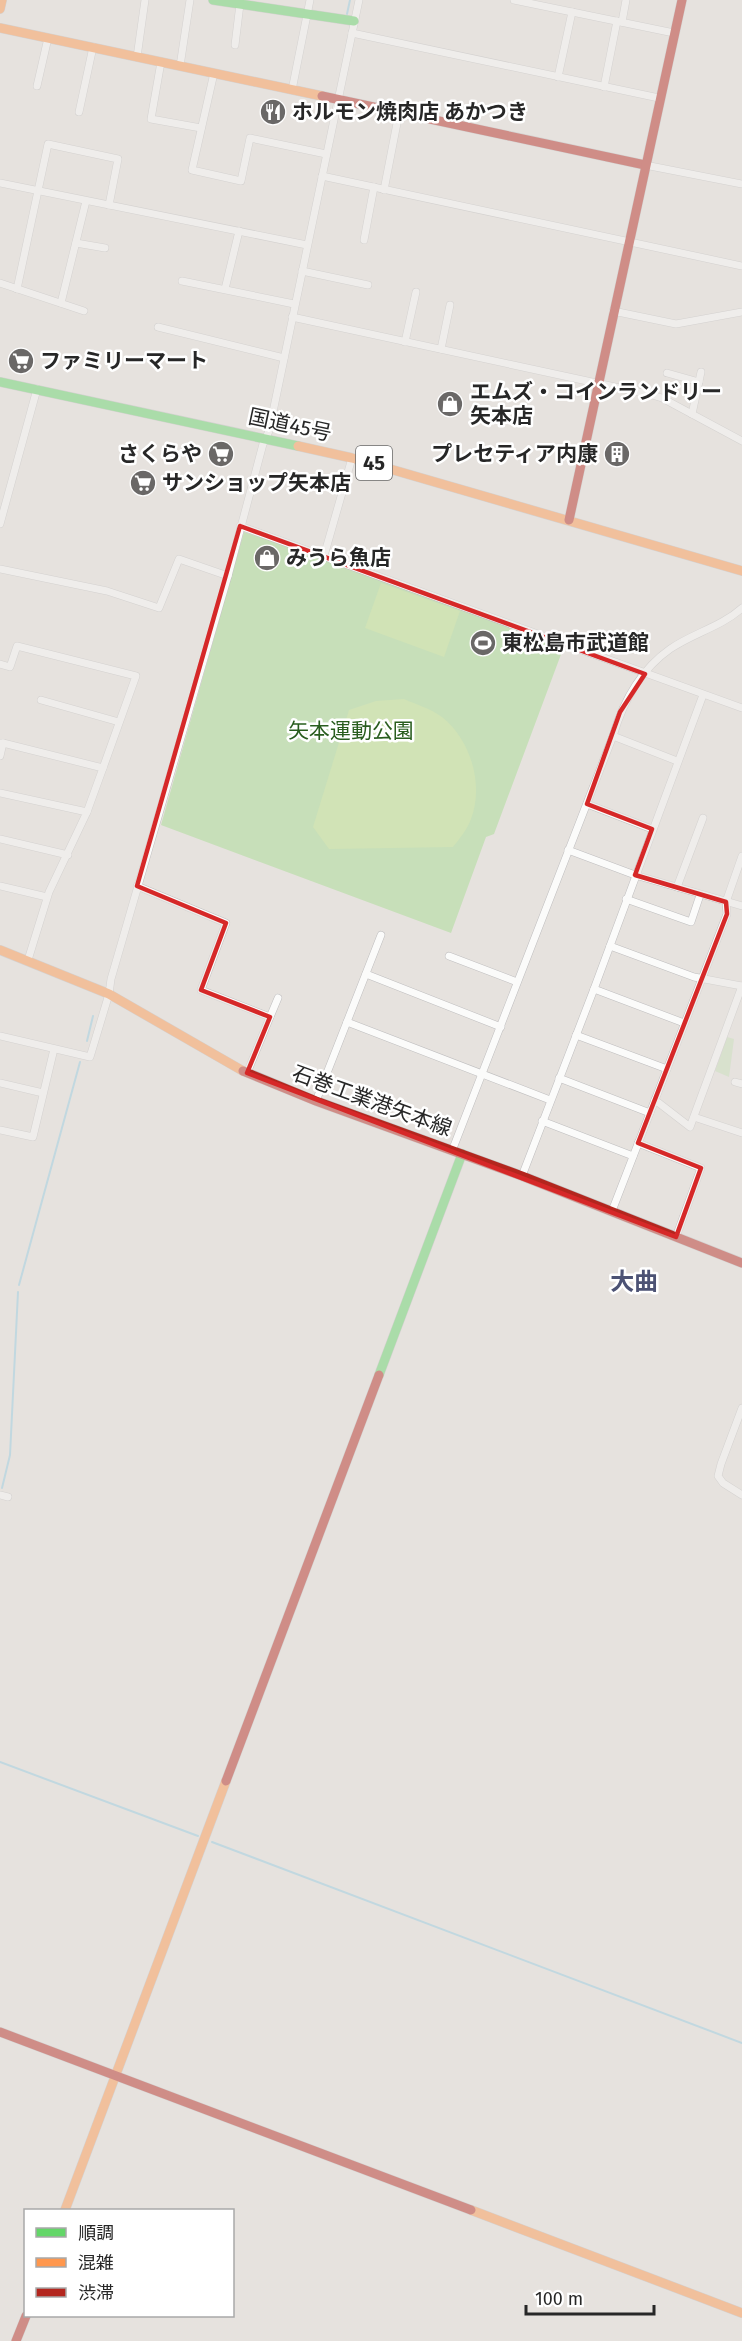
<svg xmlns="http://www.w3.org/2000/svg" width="742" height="2341" viewBox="0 0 742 2341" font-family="'Fira Sans','Noto Sans JP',sans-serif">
<rect width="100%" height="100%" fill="#e6e2de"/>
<!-- green -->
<g fill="#c7dfb9">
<polygon points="244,532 381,577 563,649 494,834 486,837 451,933 161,825"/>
<polygon points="727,1037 734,1039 729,1077 715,1071"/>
</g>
<!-- pitch -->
<g fill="#d1e3b6">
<polygon points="381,583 460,611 444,657 365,628"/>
<path d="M 404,699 C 417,705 430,708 442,717 C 471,740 484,785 471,819 C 467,830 460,838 453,847 L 329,849 L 313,827 L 349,710 L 376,701 Z"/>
</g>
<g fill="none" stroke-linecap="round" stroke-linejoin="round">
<!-- stream -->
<g stroke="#96cce2" stroke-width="2">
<polyline points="347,14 350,0"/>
<polyline points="87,1041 93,1016"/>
<polyline points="19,1285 80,1062"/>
<polyline points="2,1488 10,1455 18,1292"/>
<polyline points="0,1762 198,1836"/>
<polyline points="212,1842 742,2043"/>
</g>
<!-- street casing -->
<g stroke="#bfbebf" stroke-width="8">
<g id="street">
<polyline points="514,0 674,33"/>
<polyline points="622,22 626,0"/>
<polyline points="352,33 659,98"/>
<polyline points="235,45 240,4"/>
<polyline points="137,57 145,0"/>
<polyline points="161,62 151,119 201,128"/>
<polyline points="180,66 190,0"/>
<polyline points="214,73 192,170 241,181 250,138 326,154"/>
<polyline points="558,77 572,12"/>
<polyline points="37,86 48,38"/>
<polyline points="604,87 617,21"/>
<polyline points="292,90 310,0"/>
<polyline points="79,112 93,47"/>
<polyline points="645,165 742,184"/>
<polyline points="322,176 742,266"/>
<polyline points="0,183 307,245"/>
<polyline points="384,190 399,113"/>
<polyline points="364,240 374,187"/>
<polyline points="76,243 105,248"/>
<polyline points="302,271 368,285"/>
<polyline points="182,281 294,304"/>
<polyline points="0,283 84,311"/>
<polyline points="17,289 48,144 118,159 109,205"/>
<polyline points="225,289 239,231"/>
<polyline points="61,303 86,201"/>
<polyline points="613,311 676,324 742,312"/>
<polyline points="292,317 652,395 662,398 742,441"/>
<polyline points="158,327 284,358"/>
<polyline points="405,342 416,292"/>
<polyline points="441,349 450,305"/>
<polyline points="667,373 699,382"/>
<polyline points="692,414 701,372"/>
<polyline points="0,524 37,389"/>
<polyline points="240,526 742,708"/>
<polyline points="324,556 352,458"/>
<polyline points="0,569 107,591 159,608 179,559 228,576"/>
<polyline points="0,664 10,667 17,646 136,676 103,768"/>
<polyline points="41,700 119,722"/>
<polyline points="613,736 677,761"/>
<polyline points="0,743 3,743 0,756"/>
<polyline points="3,743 103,768 87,812"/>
<polyline points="0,793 87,812 49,892 28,960"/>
<polyline points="587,804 652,829"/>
<polyline points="0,839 68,855"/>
<polyline points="568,850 635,875 742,906"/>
<polyline points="0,886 47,897"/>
<polyline points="137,886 226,923 201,990 270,1017 247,1073"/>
<polyline points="677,887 703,818"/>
<polyline points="626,899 691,922 700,895"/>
<polyline points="610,946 694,977 742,986"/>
<polyline points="449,956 517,982"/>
<polyline points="366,974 501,1027"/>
<polyline points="594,989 684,1023"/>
<polyline points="270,1017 278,998"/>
<polyline points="347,1022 550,1100"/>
<polyline points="576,1035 667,1069"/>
<polyline points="0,1036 90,1057 109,994 111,979 228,576 263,444 269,431 359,0"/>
<polyline points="559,1078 650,1113"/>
<polyline points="735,1082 742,1084"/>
<polyline points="0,1083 43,1093"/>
<polyline points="655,1100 690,1127 742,986"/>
<polyline points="316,1101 381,935"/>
<polyline points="694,1117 742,1133"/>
<polyline points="542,1121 633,1156"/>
<polyline points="0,1130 33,1137 54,1049"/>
<polyline points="638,1143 701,1168 676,1237"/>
<path d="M 452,1151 L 613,736 C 623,702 640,670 670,649 C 693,633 721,627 742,608"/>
<polyline points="522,1176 594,989 703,695"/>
<polyline points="612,1211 727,914 726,902 742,856"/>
<polyline points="742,1408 721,1464 718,1476 723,1483 742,1495"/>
<polyline points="0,1495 8,1497"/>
</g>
</g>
<!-- fast casing -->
<g stroke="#bfbebf" stroke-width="10">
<g id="fast">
<polyline points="213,0 354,21"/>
<polyline points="0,382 298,446"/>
<polyline points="379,1375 462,1154"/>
</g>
</g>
<!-- slow casing -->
<g stroke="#bfbebf" stroke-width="10">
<g id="slow">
<polyline points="0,9 2,0"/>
<polyline points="0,28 322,96"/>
<polyline points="298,446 352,458 742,571"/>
<polyline points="0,950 109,994 243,1071"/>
<polyline points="65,2210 226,1781"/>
<polyline points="471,2210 742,2313"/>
</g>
</g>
<!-- jam casing -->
<g stroke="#bfbebf" stroke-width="10">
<g id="jam">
<polyline points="322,96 645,165"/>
<polyline points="569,520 682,0"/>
<polyline points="243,1071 316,1101 522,1176 742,1263"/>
<polyline points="226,1781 379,1375"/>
<polyline points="0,2032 471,2210"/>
<polyline points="16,2341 26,2316"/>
</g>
</g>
<!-- street -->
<use href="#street" stroke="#fbfbfa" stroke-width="7"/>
<!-- fast -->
<use href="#fast" stroke="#63d668" stroke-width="9"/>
<!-- slow -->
<use href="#slow" stroke="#ff974d" stroke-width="9"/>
<!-- jam -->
<use href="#jam" stroke="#b3261e" stroke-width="9"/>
</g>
<!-- marked area -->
<path d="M0 0H742V2341H0ZM 240,526 L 645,674 L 620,712 L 587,804 L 652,829 L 635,875 L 726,902 L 727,914 L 638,1143 L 701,1168 L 676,1237 L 247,1073 L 270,1017 L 201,990 L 226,923 L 137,886 Z" fill="#e6e2de" fill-opacity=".55" fill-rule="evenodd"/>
<path fill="none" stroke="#d62828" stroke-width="4.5" stroke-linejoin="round" d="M 240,526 L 645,674 L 620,712 L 587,804 L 652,829 L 635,875 L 726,902 L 727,914 L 638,1143 L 701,1168 L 676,1237 L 247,1073 L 270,1017 L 201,990 L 226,923 L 137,886 Z"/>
<!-- icons -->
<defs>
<g id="restaurant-disc" transform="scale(1.35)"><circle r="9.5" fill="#6a6867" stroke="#fff"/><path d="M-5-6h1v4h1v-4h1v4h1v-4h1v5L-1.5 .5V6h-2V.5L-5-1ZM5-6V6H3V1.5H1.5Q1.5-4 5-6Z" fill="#fff"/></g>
<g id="supermarket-disc" transform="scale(1.35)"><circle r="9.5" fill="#6a6867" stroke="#fff"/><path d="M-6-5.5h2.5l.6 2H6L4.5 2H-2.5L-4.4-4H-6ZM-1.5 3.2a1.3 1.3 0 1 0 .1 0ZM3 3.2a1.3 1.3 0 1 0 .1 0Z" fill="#fff"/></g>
<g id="shop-disc" transform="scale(1.35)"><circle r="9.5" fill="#6a6867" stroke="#fff"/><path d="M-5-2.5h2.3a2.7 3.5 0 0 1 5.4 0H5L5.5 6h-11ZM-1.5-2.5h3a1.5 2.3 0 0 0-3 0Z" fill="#fff"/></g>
<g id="building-disc" transform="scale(1.35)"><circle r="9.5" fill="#6a6867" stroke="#fff"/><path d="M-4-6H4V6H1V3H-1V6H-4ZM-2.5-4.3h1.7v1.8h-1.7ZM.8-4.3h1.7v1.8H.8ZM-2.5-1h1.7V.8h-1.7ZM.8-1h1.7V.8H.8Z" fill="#fff"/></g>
<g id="stadium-disc" transform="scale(1.35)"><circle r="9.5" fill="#6a6867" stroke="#fff"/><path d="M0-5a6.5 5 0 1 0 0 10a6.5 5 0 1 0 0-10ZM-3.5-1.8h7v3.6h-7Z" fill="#fff"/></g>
</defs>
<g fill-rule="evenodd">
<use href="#restaurant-disc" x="273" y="112"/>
<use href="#supermarket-disc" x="21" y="361"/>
<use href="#shop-disc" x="450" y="404"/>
<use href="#supermarket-disc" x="221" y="454"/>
<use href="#building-disc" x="617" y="454"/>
<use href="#supermarket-disc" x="143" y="483"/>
<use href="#shop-disc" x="267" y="558"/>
<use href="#stadium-disc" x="483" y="643"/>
</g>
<g text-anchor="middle" stroke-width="5" stroke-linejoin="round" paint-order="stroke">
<!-- shield labels -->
<rect fill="#fff" stroke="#686868" stroke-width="1.5" x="356" y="446" width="36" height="34" rx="4.5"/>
<g font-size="20" font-weight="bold" fill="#272727">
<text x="374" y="470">45</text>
</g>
<!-- poi labels -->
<g font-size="21" font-weight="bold" fill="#272727" stroke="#fff" text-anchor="start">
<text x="292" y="119">ホルモン焼肉店 あかつき</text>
<text x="40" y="368">ファミリーマート</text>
<text x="470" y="399">エムズ・コインランドリー<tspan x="470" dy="24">矢本店</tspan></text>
<text x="202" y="461" text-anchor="end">さくらや</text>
<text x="598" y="461" text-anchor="end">プレセティア内康</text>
<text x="162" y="490">サンショップ矢本店</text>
<text x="286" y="565">みうら魚店</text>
<text x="502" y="650">東松島市武道館</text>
</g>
<!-- street labels -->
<g font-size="21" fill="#272727" stroke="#fff">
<text transform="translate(290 425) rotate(12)" y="7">国道45号</text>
<text transform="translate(372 1101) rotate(20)" y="7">石巻工業港矢本線</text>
</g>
<!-- park labels -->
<g font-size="21" fill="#295d1e" stroke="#fff">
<text x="351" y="738">矢本運動公園</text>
</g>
<!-- quarter labels -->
<g font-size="24" font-weight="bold" fill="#4c5274" stroke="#fff">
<text x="634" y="1290">大曲</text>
</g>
</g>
<!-- legend -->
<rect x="24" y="2209" width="210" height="108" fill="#ffffff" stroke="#a9a9a9" stroke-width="1.5"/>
<rect x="36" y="2228" width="30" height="9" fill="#63d668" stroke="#a9a9a9" stroke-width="1.5"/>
<text x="78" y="2239" font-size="18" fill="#272727">順調</text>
<rect x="36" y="2258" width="30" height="9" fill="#ff974d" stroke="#a9a9a9" stroke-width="1.5"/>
<text x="78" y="2269" font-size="18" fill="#272727">混雑</text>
<rect x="36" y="2288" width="30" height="9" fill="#b3261e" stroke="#a9a9a9" stroke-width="1.5"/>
<text x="78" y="2299" font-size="18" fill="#272727">渋滞</text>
<!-- scale -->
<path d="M526 2305v9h128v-9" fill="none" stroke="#272727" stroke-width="3"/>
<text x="535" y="2305" font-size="18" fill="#272727" stroke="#ffffff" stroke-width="4.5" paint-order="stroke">100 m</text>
</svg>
